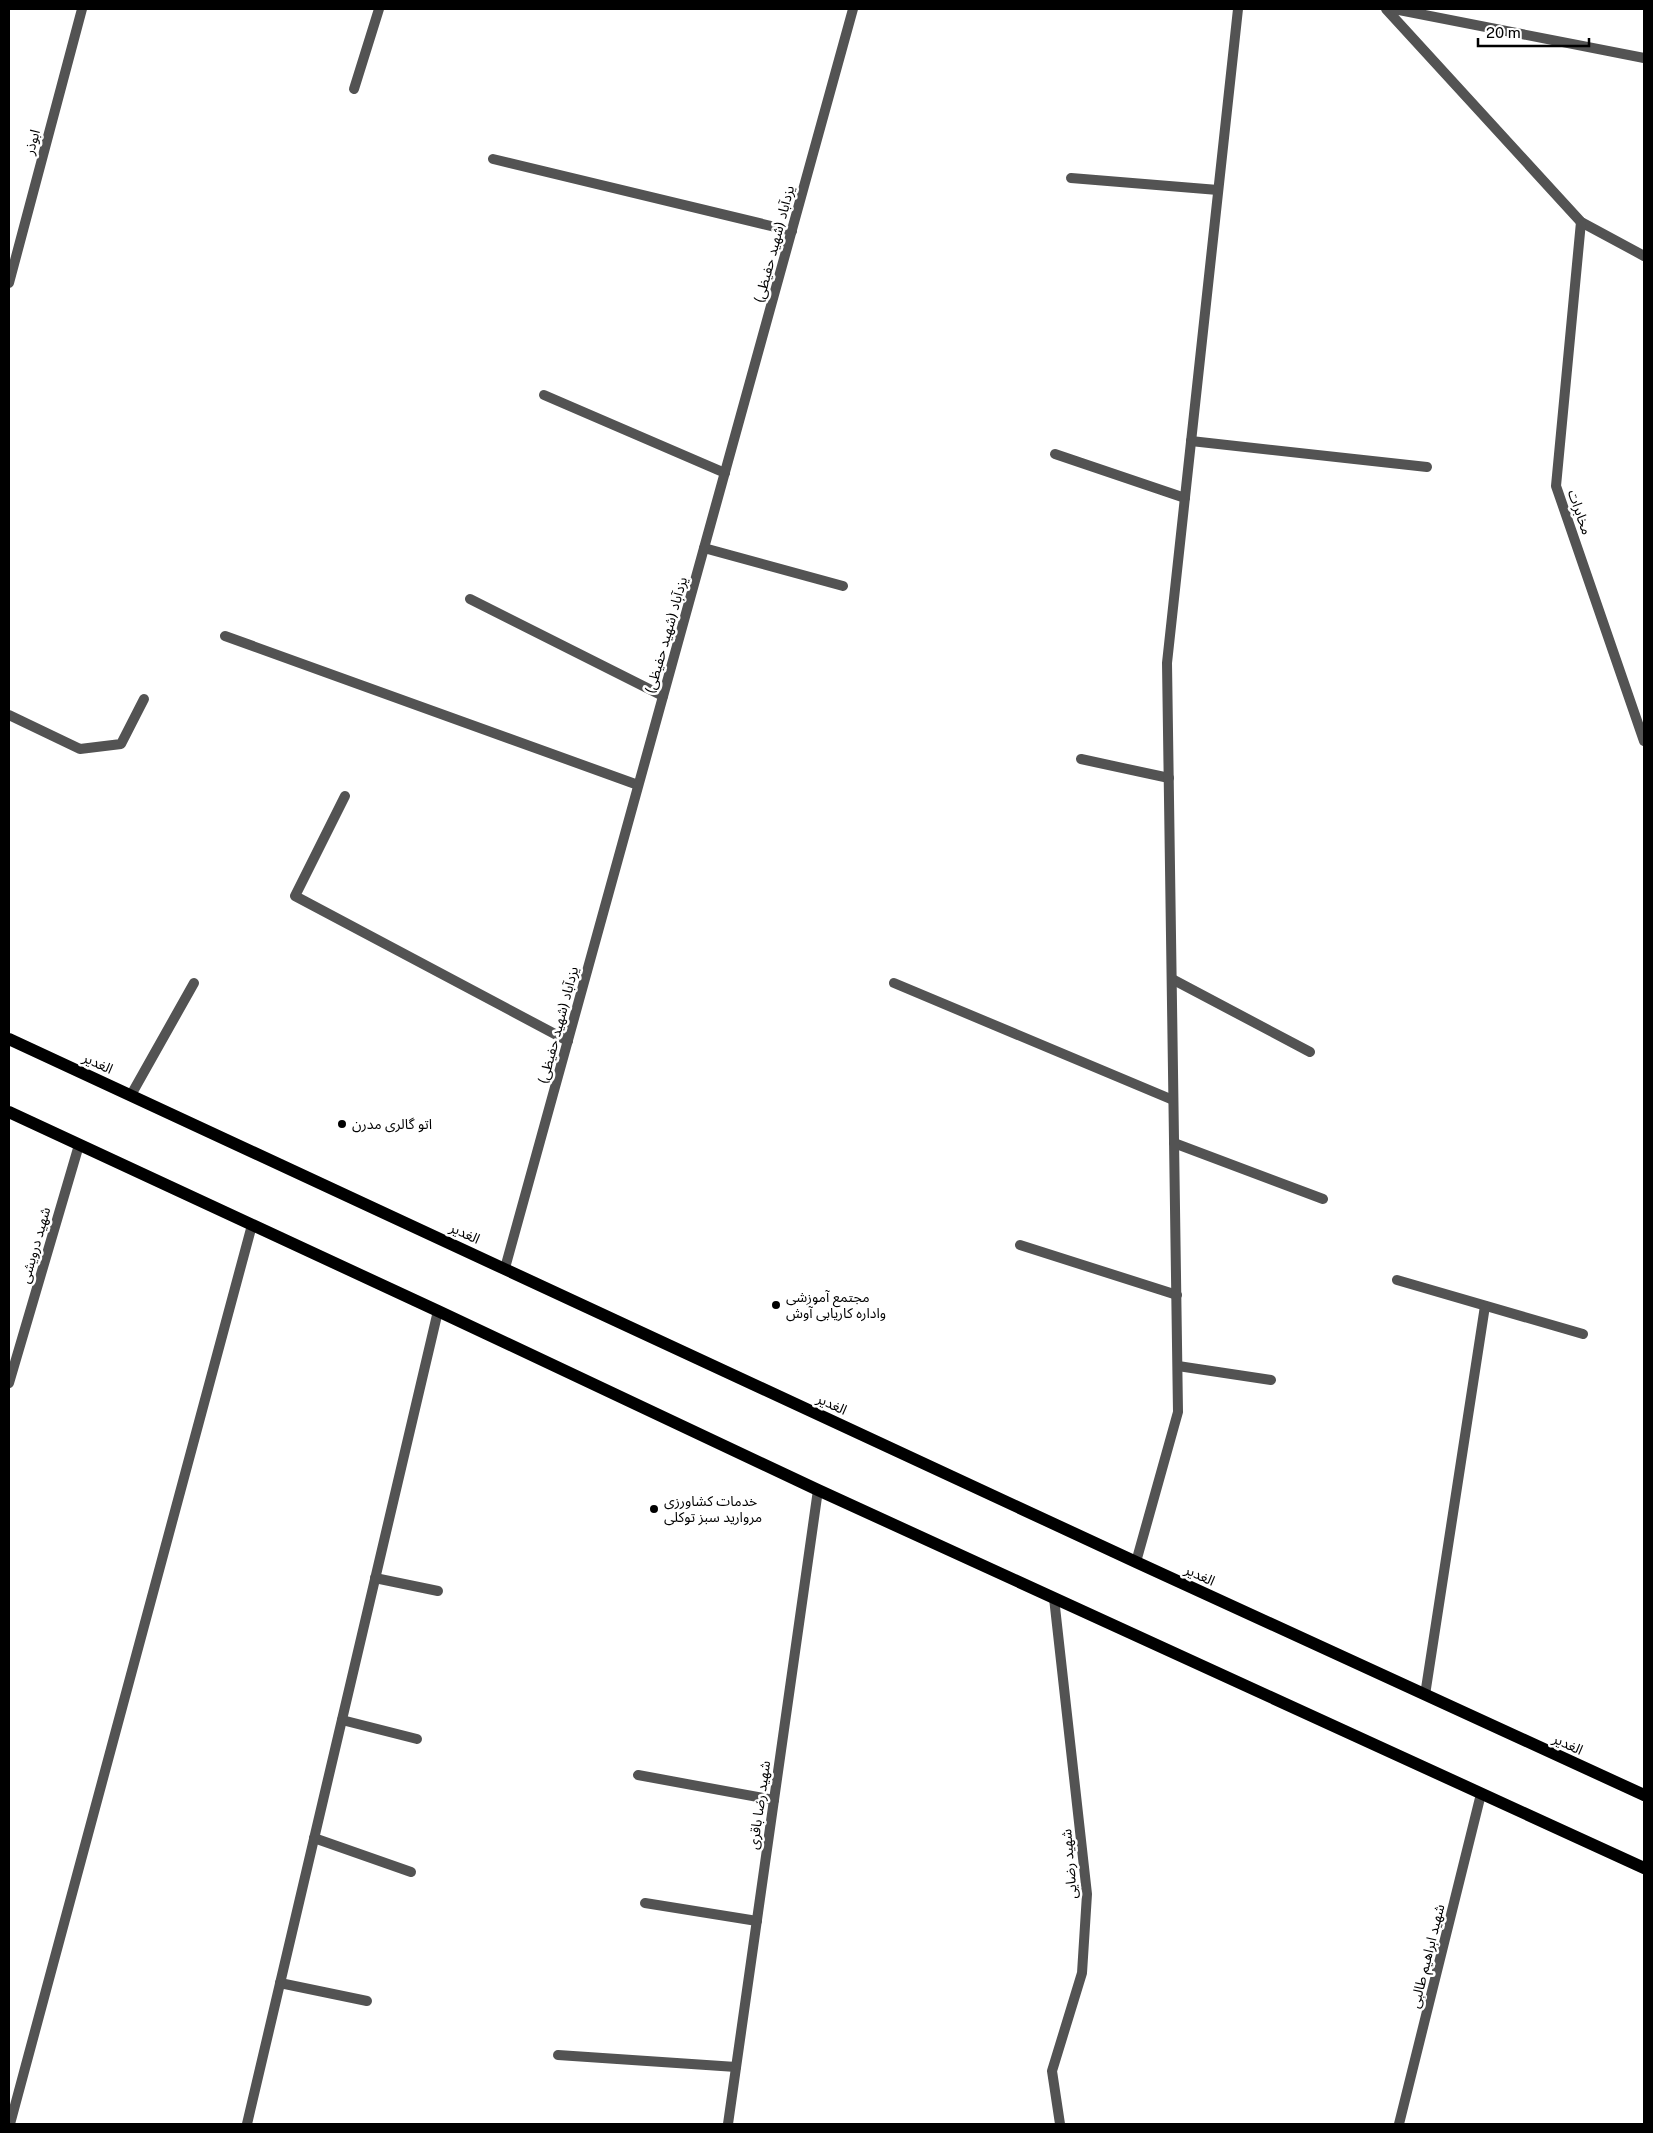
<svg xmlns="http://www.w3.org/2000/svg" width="1653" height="2133" viewBox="0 0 1653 2133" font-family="'Public Sans','Noto Sans Arabic',sans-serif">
<rect width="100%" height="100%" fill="#fff"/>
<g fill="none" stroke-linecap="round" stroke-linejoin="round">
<!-- service -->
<g stroke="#535353" stroke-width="10">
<polyline points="354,89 379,9"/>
<polyline points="493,159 792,231"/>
<polyline points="1071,178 1218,190"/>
<polyline points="544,395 725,473"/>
<polyline points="1191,441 1427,467"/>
<polyline points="1055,454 1185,498"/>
<polyline points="704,548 843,586"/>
<polyline points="470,599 663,696"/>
<polyline points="225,636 638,785"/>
<polyline points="9,715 80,749 121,744 144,699"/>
<polyline points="1081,759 1169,778"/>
<polyline points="345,796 295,896 568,1041"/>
<polyline points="1172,979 1310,1052"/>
<polyline points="894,983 1173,1100"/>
<polyline points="131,1095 194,983"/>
<polyline points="1174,1143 1323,1199"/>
<polyline points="1020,1245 1177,1295"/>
<polyline points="1397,1280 1583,1334"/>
<polyline points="1178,1366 1271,1380"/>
<polyline points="9,1383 79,1145"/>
<polyline points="375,1578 438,1591"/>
<polyline points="1054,1598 1087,1894 1082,1973 1052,2071 1060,2124"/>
<polyline points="1425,1695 1485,1306"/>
<polyline points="342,1720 417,1739"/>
<polyline points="638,1775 774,1800"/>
<polyline points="314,1838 411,1872"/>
<polyline points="645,1903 757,1921"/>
<polyline points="280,1983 367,2001"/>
<polyline points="558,2055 736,2067"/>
</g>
<!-- minor -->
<g stroke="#535353" stroke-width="10">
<polyline points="1386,9 1581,222 1644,256"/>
<polyline points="1581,222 1556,486 1644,741"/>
<polyline points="9,283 82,9"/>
<polyline points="505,1268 853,9"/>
<polyline points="1136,1562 1178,1412 1167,663 1238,9"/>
<polyline points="10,2124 252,1225"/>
<polyline points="247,2124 438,1311"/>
<polyline points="728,2124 818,1490"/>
<polyline points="1399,2124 1481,1794"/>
</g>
<!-- tertiary -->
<polyline stroke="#535353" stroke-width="10" points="1394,9 1644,58"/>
<!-- primary -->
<g stroke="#000" stroke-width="12">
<polyline points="9,1039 1136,1562 1644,1795"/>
<polyline points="9,1112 438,1311 818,1490 1644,1868"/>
</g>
</g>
<!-- markers -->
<g fill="#000" stroke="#fff" stroke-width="2">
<circle cx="342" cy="1124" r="5"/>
<circle cx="776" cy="1305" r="5"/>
<circle cx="654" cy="1509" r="5"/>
</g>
<g text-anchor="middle" stroke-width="5" stroke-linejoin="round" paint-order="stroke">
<!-- street labels -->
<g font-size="14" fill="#000" stroke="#fff">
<text transform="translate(32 142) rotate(-75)" y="5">ابوذر</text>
<text transform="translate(774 244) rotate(-75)" y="5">یزدآباد (شهید حفیظی)</text>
<text transform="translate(1580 512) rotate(71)" y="5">مخابرات</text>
<text transform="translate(666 635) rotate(-74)" y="5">یزدآباد (شهید حفیظی)</text>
<text transform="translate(558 1025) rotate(-75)" y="5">یزدآباد (شهید حفیظی)</text>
<text transform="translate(98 1063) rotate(25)" y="5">الغدیر</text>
<text transform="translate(465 1233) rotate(25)" y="5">الغدیر</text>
<text transform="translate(35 1245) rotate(-74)" y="5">شهید درویشی</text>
<text transform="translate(832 1404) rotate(25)" y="5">الغدیر</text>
<text transform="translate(1200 1575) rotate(25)" y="5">الغدیر</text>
<text transform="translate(1568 1744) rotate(25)" y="5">الغدیر</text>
<text transform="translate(759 1805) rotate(-82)" y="5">شهید رضا باقری</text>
<text transform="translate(1069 1864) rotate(-95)" y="5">شهید رضایی</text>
<text transform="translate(1427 1956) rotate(-76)" y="5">شهید ابراهیم طالبی</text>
</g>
<!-- poi labels -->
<g font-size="14" fill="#000" stroke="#fff" text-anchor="start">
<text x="352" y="1129">اتو گالری مدرن</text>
<text x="786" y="1302">مجتمع آموزشی<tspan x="786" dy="16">واداره کاریابی آوش</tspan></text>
<text x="664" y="1506">خدمات کشاورزی<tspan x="664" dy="16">مروارید سبز توکلی</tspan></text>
</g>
</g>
<!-- border -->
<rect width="1653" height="2133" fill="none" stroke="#000000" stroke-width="20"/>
<!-- scale -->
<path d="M1478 38v8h111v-8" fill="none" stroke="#000000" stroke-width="2.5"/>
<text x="1486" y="38" font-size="15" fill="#000000" stroke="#ffffff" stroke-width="4" paint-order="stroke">20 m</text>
</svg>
